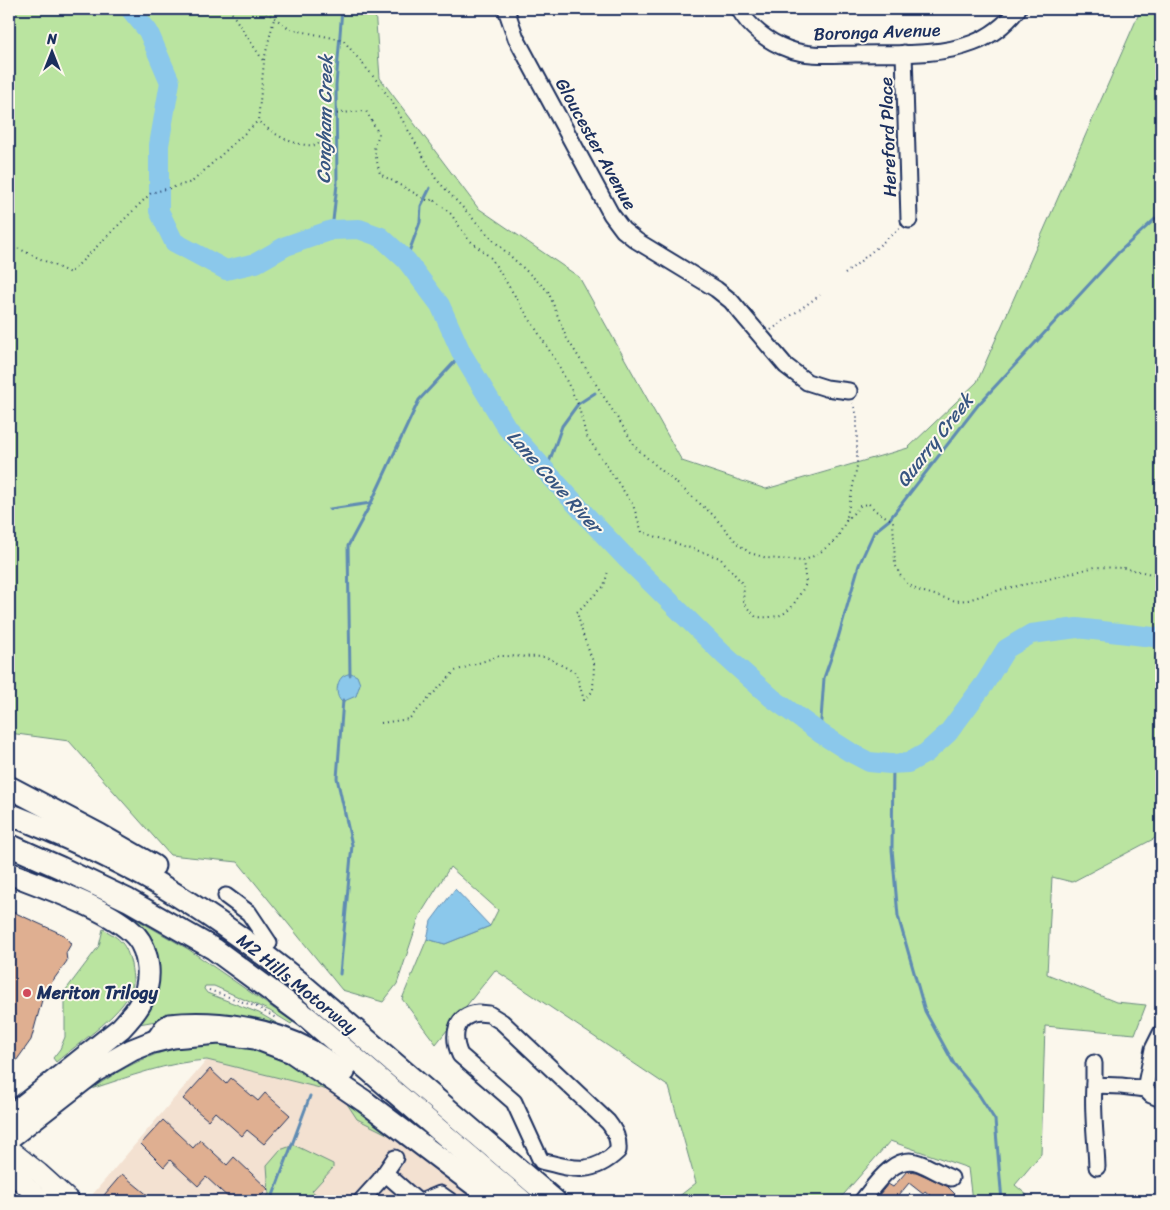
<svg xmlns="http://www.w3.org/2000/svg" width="1170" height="1210" viewBox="0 0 1170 1210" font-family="Sriracha,sans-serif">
<rect width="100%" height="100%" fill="#fbf7ec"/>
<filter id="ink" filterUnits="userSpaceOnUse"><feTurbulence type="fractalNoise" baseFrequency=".02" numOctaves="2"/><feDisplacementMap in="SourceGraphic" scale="10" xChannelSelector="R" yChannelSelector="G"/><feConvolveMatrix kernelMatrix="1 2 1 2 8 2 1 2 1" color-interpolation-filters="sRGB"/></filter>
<g filter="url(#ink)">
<!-- built -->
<polygon fill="#f3e1d1" points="207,1060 340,1093 401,1141 400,1144 423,1155 475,1201 87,1201"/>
<!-- green -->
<g fill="#bae4a0" stroke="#6a8a7f">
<polygon points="9,9 375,9 380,78 478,208 579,277 682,461 766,489 908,448 977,382 1141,9 1161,9 1161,835 1072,882 1052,877 1047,974 1116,1002 1146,1005 1135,1034 1045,1026 1041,1154 1015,1185 1034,1201 972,1201 968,1168 890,1141 838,1201 673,1201 696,1183 669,1087 495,970 436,1044 402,999 427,939 445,944 490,926 498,910 450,867 420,915 397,984 383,1002 342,990 238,862 170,855 69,741 9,733"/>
<polygon points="129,915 188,949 293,1022 291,1024 270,1011 214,986 205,986 204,989 207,993 259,1013 288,1030 173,1018 139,1024 147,1010"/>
<path d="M 103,929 C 121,939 126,944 131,964 C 132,970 133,977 133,983 C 131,1009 76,1045 56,1062 L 53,1058 L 60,1049 L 65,1037 L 65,991 L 99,946 Z"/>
<path d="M 206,1044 C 226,1044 244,1045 263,1050 C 308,1063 347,1094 384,1122 C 418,1148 452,1175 486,1201 L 475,1201 L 423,1155 L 400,1144 L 401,1141 L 357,1119 L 340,1093 L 207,1060 C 167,1062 129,1077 91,1089 C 110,1077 128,1065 149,1057 C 167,1049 188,1046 206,1044 Z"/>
<polygon points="294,1145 333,1164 333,1168 312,1191 324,1201 263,1201 269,1194 267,1165 280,1150"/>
</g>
<!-- water -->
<g fill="#8bc8eb" stroke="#5e8bb3">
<path d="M 351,673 L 357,676 L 360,684 L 356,696 L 342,702 C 335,696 336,683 342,677 C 344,675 348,674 351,673 Z"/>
<polygon points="455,889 490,926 445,944 427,939 431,921"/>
</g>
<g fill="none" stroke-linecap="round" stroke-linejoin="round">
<!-- stream -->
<g stroke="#5e8bb3" stroke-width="3">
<polyline points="332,230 337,184 336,85 342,9"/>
<polyline points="406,260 420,222 421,206 430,188"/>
<polyline points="546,471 562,426 578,404 595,393"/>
<polyline points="330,509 371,503"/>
<polyline points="350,675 348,546 371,503 419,400 462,354"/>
<polyline points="820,733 824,678 838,638 859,565 874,532 889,520 978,405 1119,252 1155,219 1161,216"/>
<polyline points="893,764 892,849 898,916 925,1011 954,1064 979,1095 995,1120 1002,1201"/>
<polyline points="340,974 352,845 337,778 343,700"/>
<polyline points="271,1201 310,1096"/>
</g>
<!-- river -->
<polyline stroke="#8bc8eb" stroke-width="20" points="130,9 148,31 170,82 159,145 159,211 174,242 226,270 256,263 286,246 332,230 359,229 381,237 406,260 440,305 462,354 507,428 591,521 628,560 724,655 772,698 820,733 850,752 869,762 890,764 908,763 926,753 948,733 985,683 1006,649 1031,634 1077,628 1161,638"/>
</g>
<!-- building -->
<g fill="#dfaf91" stroke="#1b2f5e">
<polygon points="9,910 64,935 71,944 66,953 67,961 49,986 42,1000 31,1040 9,1071"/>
<polygon points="210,1069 226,1084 231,1078 258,1101 265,1093 290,1115 264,1144 247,1130 242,1136 215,1112 208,1120 183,1099"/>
<polygon points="163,1120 193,1148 200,1140 227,1165 234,1157 268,1189 256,1201 232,1201 206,1177 198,1186 170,1160 164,1167 141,1144"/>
<polygon points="907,1171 916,1172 923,1175 947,1186 955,1194 949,1201 937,1201 925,1191 923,1194 909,1183 894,1201 874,1201 888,1184 893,1187"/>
<polygon points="122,1174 155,1201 99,1201"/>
</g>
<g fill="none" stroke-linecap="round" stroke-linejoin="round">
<!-- minor casing -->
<g stroke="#1b2f5e" stroke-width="19">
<g id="minor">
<polyline points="506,9 516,38 611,214 623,230 637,241 716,289 731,301 786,366 807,382 826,388 849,391"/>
<path d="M 739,9 C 749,27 768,42 788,49 C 809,57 834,54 856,54 C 894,53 937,57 973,43 C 992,36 1006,24 1018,9"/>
<polyline points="904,53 909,220"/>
<polyline points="226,896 249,913 269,943"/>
<path d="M 478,1013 L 489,1014 L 502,1022 L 608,1122 C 615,1131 619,1139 618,1151 C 592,1176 573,1169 541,1161 L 514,1102 L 460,1055 C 452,1037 454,1016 478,1013 Z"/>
<polyline points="1161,1033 1153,1049 1145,1089 1151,1095 1161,1099"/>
<path d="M 152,1042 L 163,1026 L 169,1022 C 217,1017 269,1025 312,1048 C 325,1055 336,1065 347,1073"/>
<polyline points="1094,1063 1094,1085 1121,1086 1145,1089"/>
<path d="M 1094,1085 C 1092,1113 1096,1139 1097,1167"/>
<polyline points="385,1173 417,1201"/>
<polyline points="361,1201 380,1180 395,1158"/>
<polyline points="423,1201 440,1194 450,1201"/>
<path d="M 862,1201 C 875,1185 895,1153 919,1163 C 930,1167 940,1174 951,1178"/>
</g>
</g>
<!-- major casing -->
<g stroke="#1b2f5e" stroke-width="22">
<g id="major">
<polyline points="9,1149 39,1173 70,1201"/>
<polyline points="9,1171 43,1201"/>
</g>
</g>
<!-- highway casing -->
<g stroke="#1b2f5e" stroke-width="25">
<g id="highway">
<polyline points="9,787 100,835 154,866"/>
<path d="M 9,814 C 58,833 107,855 153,881 C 204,910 251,944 297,980 L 555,1201"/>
<polyline points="9,845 61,868 128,900 214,949 308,1018 522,1201"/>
<path d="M 9,873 C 44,887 111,909 136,936 C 144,945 147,957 148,968 C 150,994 138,1010 121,1028 L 9,1117"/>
<polyline points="9,1138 95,1071 132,1050 152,1042 173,1037 219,1033 255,1038 292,1052 364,1101 496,1201"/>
</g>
</g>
<!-- path -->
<g stroke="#1b2f5e" stroke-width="2" stroke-dasharray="1 4" stroke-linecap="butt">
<path d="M 229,9 L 264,62 L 258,121 C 276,136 294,147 318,145 L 323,135 L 327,116 L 340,113 L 366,111 L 379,134 L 374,149 L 380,174 L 425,199 L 429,201 L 433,199 L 451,214 L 468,239 L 491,258 L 558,364 L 578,404 L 586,435 L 633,505 L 642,532 L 720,558 L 744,585 L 743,603 L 756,617 C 789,619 790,610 806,584 L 803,561"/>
<polyline points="262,9 290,29 343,40 377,81 391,100 436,179 492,239 548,291 566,337 637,449 712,514 738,544 750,553 767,558 803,561 818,554 836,540 846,521 857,466 857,416 853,403"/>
<polyline points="264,60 274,19"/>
<polyline points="9,244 70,273 151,193 192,182 258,121"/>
<polyline points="845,274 900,228"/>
<polyline points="771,330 820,295"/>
<polyline points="846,521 861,505 869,504 876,511 893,521 895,564 900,575 908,584 917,590 956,601 968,600 1003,589 1037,582 1095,567 1124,568 1161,576"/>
<polyline points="381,723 409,719 455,671 499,656 546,657 576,673 584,700 593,691 594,664 583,635 577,612 604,586 608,571"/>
<polyline points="209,990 257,1007 276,1018"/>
</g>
<!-- minor -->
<use href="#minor" stroke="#fbf7ec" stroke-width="15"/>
<!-- major -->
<use href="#major" stroke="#fbf7ec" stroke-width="19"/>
<!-- highway -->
<use href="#highway" stroke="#fbf7ec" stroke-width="21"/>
</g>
</g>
<!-- markers -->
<circle fill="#d1495b" stroke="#fbf7ec" stroke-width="2" cx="27" cy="993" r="5"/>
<g text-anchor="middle" stroke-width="4" stroke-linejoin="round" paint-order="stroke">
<!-- street labels -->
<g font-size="18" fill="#1b2f5e" stroke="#fbf7ec">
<text transform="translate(877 32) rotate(-2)" y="6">Boronga Avenue</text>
<text transform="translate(888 137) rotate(-92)" y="6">Hereford Place</text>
<text transform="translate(596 144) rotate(61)" y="6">Gloucester Avenue</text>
<text transform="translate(297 984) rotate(39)" y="6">M2 Hills Motorway</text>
</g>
<!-- poi labels -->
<g font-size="18" font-weight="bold" fill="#1b2f5e" stroke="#fbf7ec" text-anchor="start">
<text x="37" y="999">Meriton Trilogy</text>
</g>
<!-- water labels -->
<g font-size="19" font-style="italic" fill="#375581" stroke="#fbf7ec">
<text transform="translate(324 119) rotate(-89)" y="7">Congham Creek</text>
<text transform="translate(934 440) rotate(-52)" y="7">Quarry Creek</text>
<text transform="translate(555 481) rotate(48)" y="7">Lane Cove River</text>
</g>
</g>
<!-- margin -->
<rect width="1170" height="1210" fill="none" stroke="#fbf7ec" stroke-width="30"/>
<rect x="15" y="15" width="1140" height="1180" fill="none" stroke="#1b2f5e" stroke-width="2" filter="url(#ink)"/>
<!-- north arrow -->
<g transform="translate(52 52)" stroke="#fbf7ec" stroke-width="4" paint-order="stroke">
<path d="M0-4L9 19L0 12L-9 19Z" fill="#1b2f5e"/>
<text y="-8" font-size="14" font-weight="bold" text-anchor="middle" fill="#1b2f5e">N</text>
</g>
</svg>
